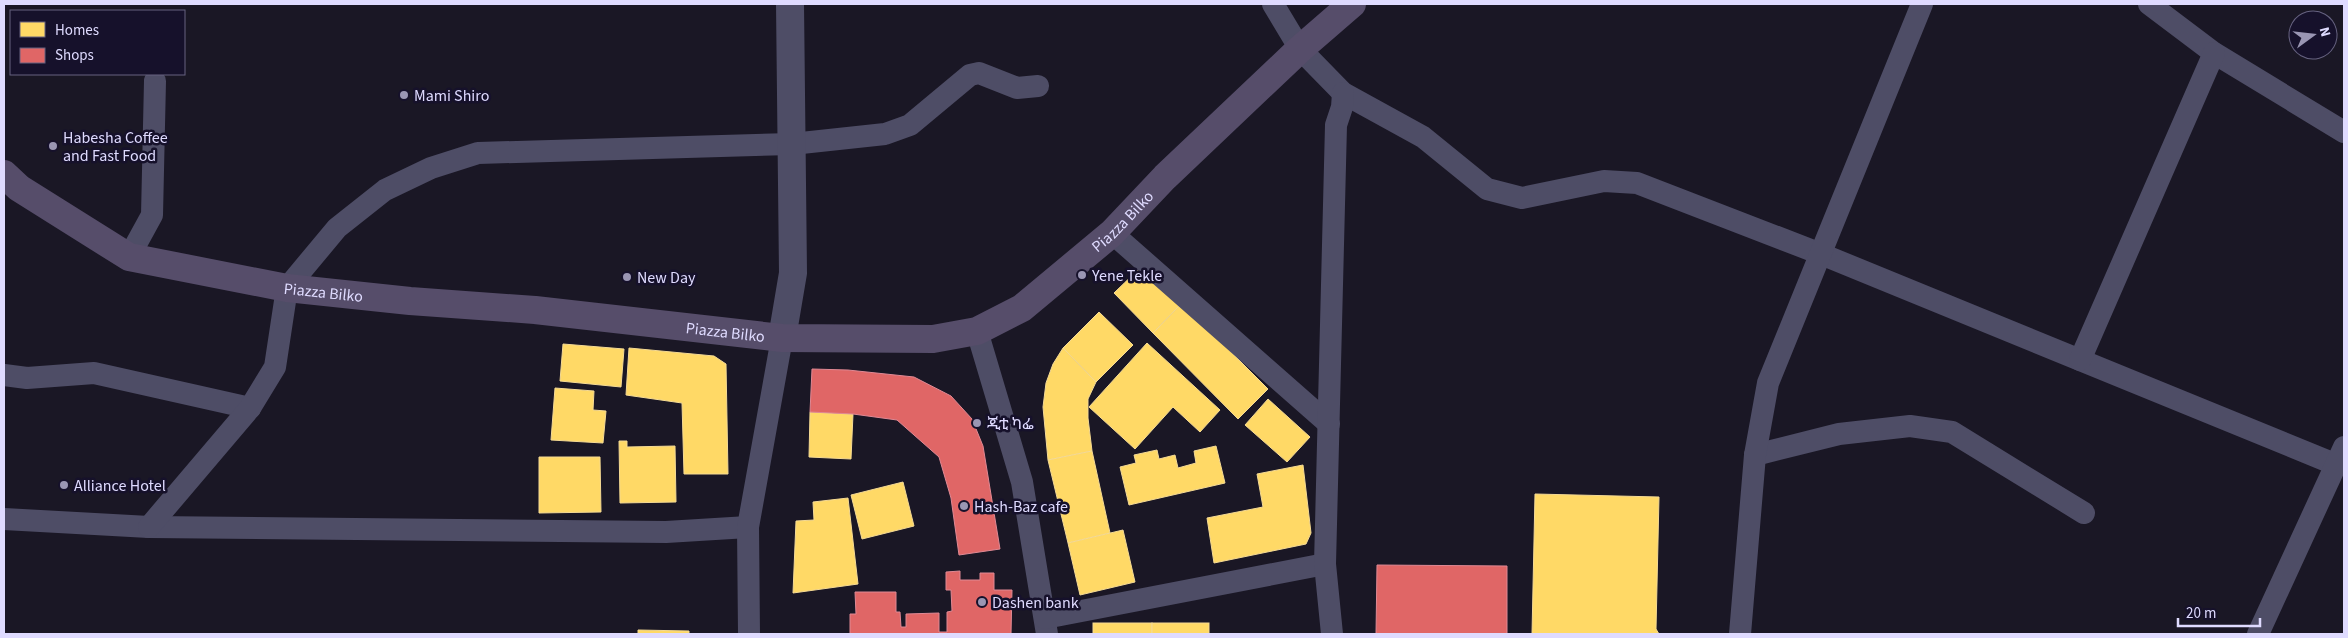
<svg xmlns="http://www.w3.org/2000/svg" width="2348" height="638" viewBox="0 0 2348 638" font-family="'Source Sans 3','Noto Sans Ethiopic',sans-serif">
<rect width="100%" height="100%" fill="#1a1725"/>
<!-- homes -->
<g fill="#ffd966" stroke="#f5da94">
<polygon points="1143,265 1182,303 1153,333 1114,293"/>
<polygon points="1182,303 1268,389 1238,419 1153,333"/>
<polygon points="1099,312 1133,345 1096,382 1063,348"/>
<polygon points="1147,343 1220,410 1200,432 1173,407 1135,449 1089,407"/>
<polygon points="563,344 624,349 621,387 560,381"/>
<polygon points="629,348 714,356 726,364 728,474 684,474 682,403 626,395"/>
<polygon points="1063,348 1096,382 1088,399 1088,418 1092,451 1048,460 1043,407 1046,383 1053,364"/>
<polygon points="555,388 594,391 593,410 606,411 603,443 551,440"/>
<polygon points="1268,399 1310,437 1287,462 1245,425"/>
<polygon points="810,412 853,414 851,459 809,457"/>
<polygon points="619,441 627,441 627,447 675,446 676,502 620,503"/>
<polygon points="1216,446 1225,483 1129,505 1120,467 1136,463 1134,455 1157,450 1159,459 1175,455 1178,468 1196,463 1194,451"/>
<polygon points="1092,451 1110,533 1068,543 1048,460"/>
<polygon points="539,457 600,457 601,512 539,513"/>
<polygon points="1303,465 1311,533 1306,544 1214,563 1207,518 1263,507 1257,474"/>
<polygon points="903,482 914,526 862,539 851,495"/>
<polygon points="1535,494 1659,497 1656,629 1659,634 1532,634"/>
<polygon points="848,498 858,584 793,593 796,521 814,520 813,502"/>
<polygon points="1123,530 1135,582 1080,595 1068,543"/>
<rect x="1093" y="623" width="59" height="11"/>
<rect x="1152" y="623" width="57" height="11"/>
<polygon points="638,630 689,631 689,634 638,634"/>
</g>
<!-- shops -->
<g fill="#e06666" stroke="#e08994">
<polygon points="812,369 848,370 914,377 951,396 972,419 983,446 1000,549 959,555 951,498 939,457 897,420 853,414 810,412"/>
<polygon points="1377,565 1507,566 1507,634 1376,634"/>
<polygon points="960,571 960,580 980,580 980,573 994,573 994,590 1012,590 1011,634 850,634 850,614 856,614 855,592 896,592 896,612 900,612 901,627 906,627 906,614 939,613 939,632 947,632 947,612 952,611 951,590 946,590 946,572"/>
</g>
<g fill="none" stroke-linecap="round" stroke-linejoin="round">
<!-- minor -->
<g stroke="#4e4d66" stroke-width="22">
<polyline points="1273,4 1300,49 1343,93 1423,137 1487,189 1522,198 1604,181 1637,183 1821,254 2337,465"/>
<polyline points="2149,4 2214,53 2344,132"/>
<polyline points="1112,233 1329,424"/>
<polyline points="129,257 152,215 155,81"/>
<polyline points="977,331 1022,482 1047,634"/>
<polyline points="2080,360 2214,53"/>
<polyline points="4,375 27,378 94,373 250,408"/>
<polyline points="1755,455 1839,434 1910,426 1952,432 2084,513"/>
<polyline points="4,519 149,527 666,532 748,527"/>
<polyline points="149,527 250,408 275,367 287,288 337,228 385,190 431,168 478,153 792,144 885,134 910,125 970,75 979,73 1017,88 1038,86"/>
<polyline points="1045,618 1325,564"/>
<polyline points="749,634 748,527 782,338"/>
<polyline points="1332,634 1325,564 1336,125 1342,107 1343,93"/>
<polyline points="1740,634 1755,455 1768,383 1922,4"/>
<polyline points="2258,634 2344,447"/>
</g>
<!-- tertiary -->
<polyline stroke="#4e4d66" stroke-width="28" points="782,338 793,273 790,4"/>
<!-- primary -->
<path stroke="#564d6a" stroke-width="28" id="s1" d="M 4,174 L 19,188 L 129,257 L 287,288 L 410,301 L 535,310 L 782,338 L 933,339 L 977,331 L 1022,308 L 1112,233 L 1165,177 L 1300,49 L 1352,4"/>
</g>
<!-- markers -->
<g fill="#9a96b3" stroke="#16112b" stroke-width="2">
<circle cx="404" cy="95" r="5"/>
<circle cx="53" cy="146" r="5"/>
<circle cx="1082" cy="275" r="5"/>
<circle cx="627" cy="277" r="5"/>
<circle cx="977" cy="423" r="5"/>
<circle cx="64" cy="485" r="5"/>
<circle cx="964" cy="506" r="5"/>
<circle cx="982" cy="602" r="5"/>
</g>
<g text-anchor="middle" stroke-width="5" stroke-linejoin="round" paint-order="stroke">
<!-- poi labels -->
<g font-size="16" fill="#dfdbff" stroke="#16112b" text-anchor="start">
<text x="414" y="101">Mami Shiro</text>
<text x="63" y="143">Habesha Coffee<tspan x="63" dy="18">and Fast Food</tspan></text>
<text x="1092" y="281">Yene Tekle</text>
<text x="637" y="283">New Day</text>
<text x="987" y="429">ጂቲ ካፌ</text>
<text x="74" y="491">Alliance Hotel</text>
<text x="974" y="512">Hash-Baz cafe</text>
<text x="992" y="608">Dashen bank</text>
</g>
<!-- street labels -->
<g font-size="16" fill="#dfdbff" stroke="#16112b">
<text dy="6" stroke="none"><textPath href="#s1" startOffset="1188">Piazza Bilko</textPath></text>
<text dy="6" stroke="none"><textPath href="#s1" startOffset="348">Piazza Bilko</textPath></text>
<text dy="6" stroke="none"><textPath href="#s1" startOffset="752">Piazza Bilko</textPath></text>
</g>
</g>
<!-- border -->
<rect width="2348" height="638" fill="none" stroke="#dfdbff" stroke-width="10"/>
<!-- legend -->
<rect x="10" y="10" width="175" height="65" fill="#16112b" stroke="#666280"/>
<rect x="20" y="22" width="25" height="15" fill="#ffd966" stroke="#666280"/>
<text x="55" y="35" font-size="15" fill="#dfdbff">Homes</text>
<rect x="20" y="48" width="25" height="15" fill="#e06666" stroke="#666280"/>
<text x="55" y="60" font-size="15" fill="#dfdbff">Shops</text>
<!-- north arrow -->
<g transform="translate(2313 35) rotate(75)"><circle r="24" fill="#16112b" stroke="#666280"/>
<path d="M0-4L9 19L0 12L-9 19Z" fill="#9a96b3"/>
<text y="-8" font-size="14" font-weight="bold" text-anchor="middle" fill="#dfdbff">N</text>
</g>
<!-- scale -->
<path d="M2178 618v8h82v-8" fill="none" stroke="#dfdbff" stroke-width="2.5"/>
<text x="2186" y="618" font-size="15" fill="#dfdbff" stroke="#16112b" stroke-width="4" paint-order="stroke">20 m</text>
</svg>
